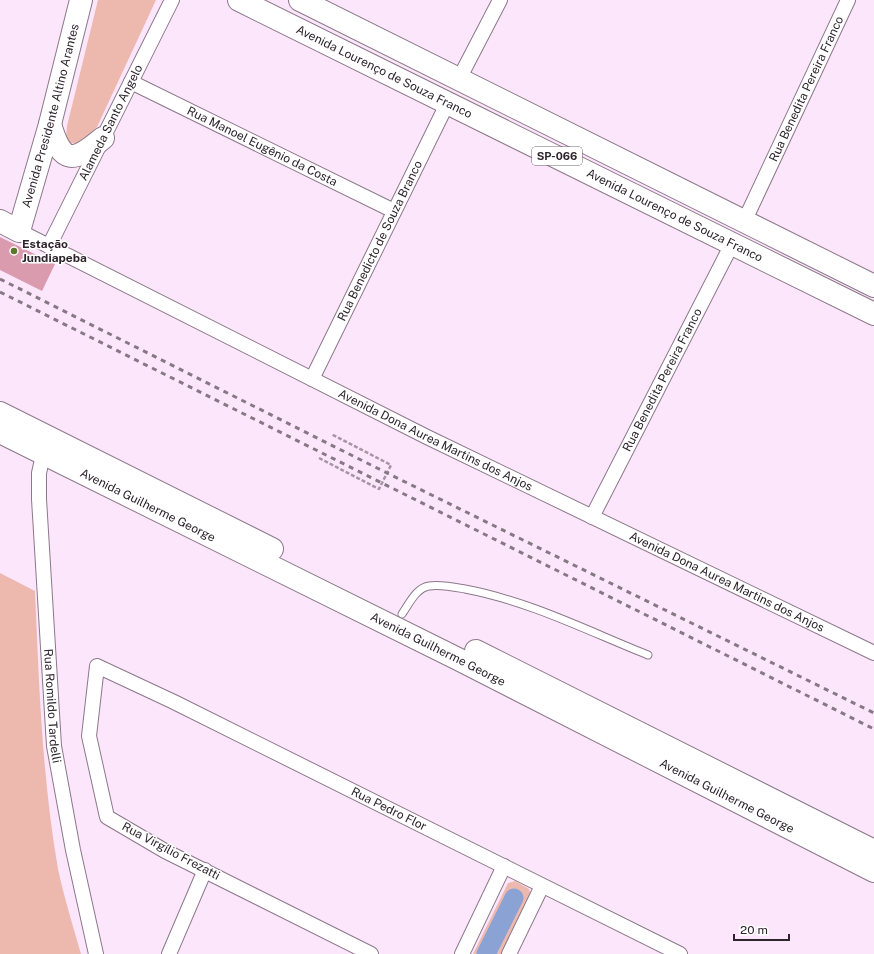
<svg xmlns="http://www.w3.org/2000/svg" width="874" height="954" viewBox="0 0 874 954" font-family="'Public Sans',sans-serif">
<rect width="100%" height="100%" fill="#fce6fb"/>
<!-- green -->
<g fill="#edb9ae">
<polygon points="98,0 156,0 97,127 80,144 70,143 66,137 67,126"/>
<path d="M 0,573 L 35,591 C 39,683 42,777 58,869 C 64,897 73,926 81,954 L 0,954 Z"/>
<polygon points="515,881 529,889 531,895 503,954 473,954 508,883"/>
</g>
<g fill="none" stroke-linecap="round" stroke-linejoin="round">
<!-- canal -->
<polyline stroke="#8ba2d4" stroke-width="19" points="486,954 514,898"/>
</g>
<!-- building -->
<polygon fill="#da9bae" points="0,237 55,264 42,291 0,270"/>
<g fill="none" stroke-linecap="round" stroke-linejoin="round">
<!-- lane casing -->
<g stroke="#8c788a" stroke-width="9">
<path id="lane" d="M 402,614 C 409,604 416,588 429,586 C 440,584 454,587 465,589 C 529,601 588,631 648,655"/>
</g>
<!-- street casing -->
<g stroke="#8c788a" stroke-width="16">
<g id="street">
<polyline points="459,79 500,0"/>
<path id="s1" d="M 131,82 L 394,211"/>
<path id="s2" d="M 744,222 L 848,0"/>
<path id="s3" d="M 19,231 L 427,437 L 874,653"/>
<path id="s4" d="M 49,246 L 172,0"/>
<path id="s5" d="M 312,379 L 448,102"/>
<path id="s6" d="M 45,446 L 39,473 L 39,499 L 54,746 L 73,850 L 96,954"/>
<path id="s7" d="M 592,517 L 732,244"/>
<polyline points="169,954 205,870"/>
<path id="s8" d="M 371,954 L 165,851 L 107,817 L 89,736 L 97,666 L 174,702 L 680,954"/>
<polyline points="462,954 504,866"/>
<polyline points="509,954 542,886"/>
</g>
</g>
<!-- primary casing -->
<g stroke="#8c788a" stroke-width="24">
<g id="primary">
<path d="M 50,124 C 62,165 73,163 103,138"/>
<path id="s9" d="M 0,221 L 19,231 L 50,124 L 81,0"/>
<polyline points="0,413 272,549"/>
<path id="s10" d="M 0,432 L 458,659 L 874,871"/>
<polyline points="476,651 874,851"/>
</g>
</g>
<!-- highway casing -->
<g stroke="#8c788a" stroke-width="24">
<g id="highway">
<path id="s11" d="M 239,0 L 874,314"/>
<polyline points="300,0 874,286"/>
</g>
</g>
<!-- path -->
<polyline stroke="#a695a5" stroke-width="2.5" stroke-dasharray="4 2" stroke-linecap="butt" points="319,458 379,489 391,465 331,434"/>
<!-- lane -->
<use href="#lane" stroke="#fff" stroke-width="7"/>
<!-- street -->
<use href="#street" stroke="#fff" stroke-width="14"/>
<!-- primary -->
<use href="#primary" stroke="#fff" stroke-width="22"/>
<!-- highway -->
<use href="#highway" stroke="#fff" stroke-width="22"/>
<!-- rail -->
<g stroke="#877886" stroke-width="3" stroke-dasharray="5 5" stroke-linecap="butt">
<polyline points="0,279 387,473 874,713"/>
<polyline points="0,292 874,729"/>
</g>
</g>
<!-- markers -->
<circle fill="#5d772a" stroke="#fff" stroke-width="1.5" cx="14" cy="251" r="4"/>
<g text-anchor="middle" stroke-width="3" stroke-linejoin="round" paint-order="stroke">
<!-- shield labels -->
<rect fill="#fff" stroke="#6c666b" stroke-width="1" x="532" y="147" width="50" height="18" rx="3"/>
<g font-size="11" font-weight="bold" fill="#2d242c">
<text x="557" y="160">SP-066</text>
</g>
<!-- street labels -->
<g font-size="12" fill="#2d242c" stroke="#fff">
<text dy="4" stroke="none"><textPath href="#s11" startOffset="162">Avenida Lourenço de Souza Franco</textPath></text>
<text dy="4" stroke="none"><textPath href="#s2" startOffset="147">Rua Benedita Pereira Franco</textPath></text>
<text dy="4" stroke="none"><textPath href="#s9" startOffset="141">Avenida Presidente Altino Arantes</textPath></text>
<text dy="4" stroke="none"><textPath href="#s4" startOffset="138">Alameda Santo Angelo</textPath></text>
<text dy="4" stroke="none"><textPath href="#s1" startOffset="146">Rua Manoel Eugênio da Costa</textPath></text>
<text dy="4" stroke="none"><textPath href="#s11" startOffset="486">Avenida Lourenço de Souza Franco</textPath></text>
<text dy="4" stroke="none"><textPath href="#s5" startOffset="154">Rua Benedicto de Souza Branco</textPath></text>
<text dy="4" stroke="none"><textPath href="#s7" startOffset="154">Rua Benedita Pereira Franco</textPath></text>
<text dy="4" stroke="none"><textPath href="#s3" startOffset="466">Avenida Dona Aurea Martins dos Anjos</textPath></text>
<text dy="4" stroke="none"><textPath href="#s10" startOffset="165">Avenida Guilherme George</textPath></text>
<text dy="4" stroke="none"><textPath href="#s3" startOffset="790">Avenida Dona Aurea Martins dos Anjos</textPath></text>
<text dy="4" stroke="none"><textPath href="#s10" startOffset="489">Avenida Guilherme George</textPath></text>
<text dy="4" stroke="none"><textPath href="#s6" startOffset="261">Rua Romildo Tardelli</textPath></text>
<text dy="4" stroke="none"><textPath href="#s10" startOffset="813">Avenida Guilherme George</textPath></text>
<text dy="4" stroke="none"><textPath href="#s8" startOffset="776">Rua Pedro Flor</textPath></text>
<text transform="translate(171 851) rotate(28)" y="4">Rua Virgílio Frezatti</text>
</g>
<!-- poi labels -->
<g font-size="12" font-weight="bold" fill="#2d242c" stroke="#fff" text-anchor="start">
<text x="22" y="248">Estação<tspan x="22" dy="14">Jundiapeba</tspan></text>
</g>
</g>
<!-- scale -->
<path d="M734 934v6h55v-6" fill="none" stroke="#2d242c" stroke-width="2"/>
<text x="740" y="934" font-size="12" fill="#2d242c" stroke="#ffffff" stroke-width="3" paint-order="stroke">20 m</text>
</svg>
